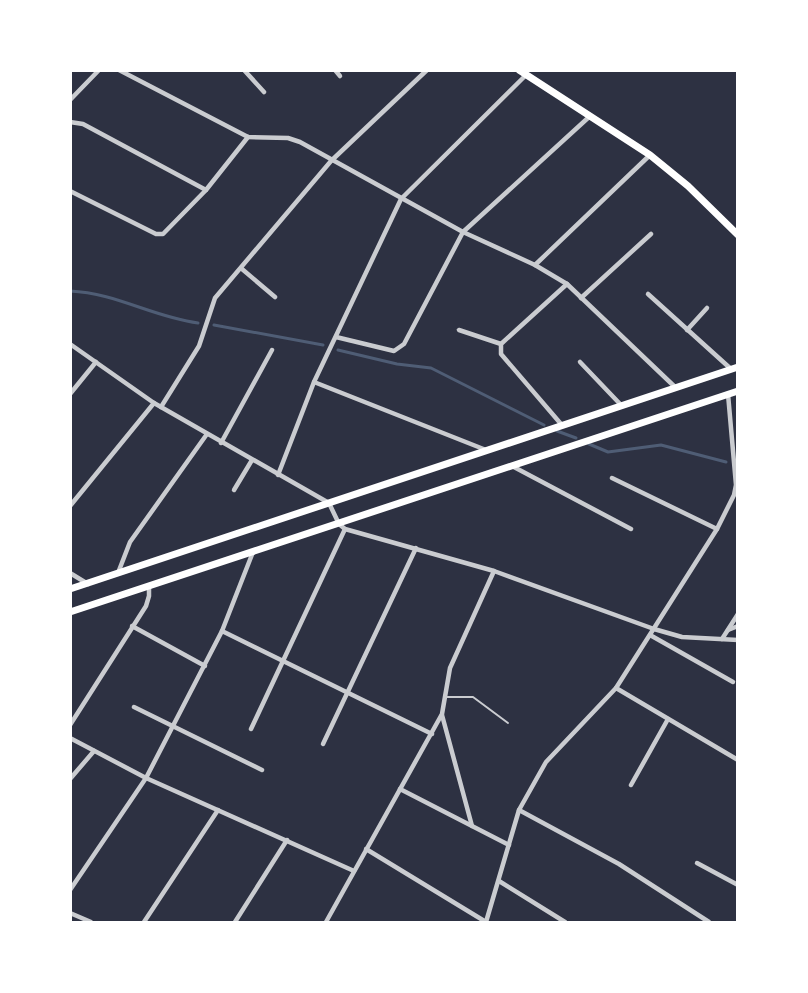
<svg xmlns="http://www.w3.org/2000/svg" width="808" height="993" viewBox="0 0 808 993" font-family="'Nunito Sans',sans-serif">
<rect width="100%" height="100%" fill="#2d3142"/>
<g fill="none" stroke-linecap="round" stroke-linejoin="round">
<!-- stream -->
<g stroke="#4f5d75" stroke-width="3">
<path d="M 70,291 C 116,293 153,317 198,323"/>
<polyline points="214,325 323,345"/>
<polyline points="338,350 397,364 431,368 544,425"/>
<polyline points="557,431 576,438"/>
<polyline points="589,444 608,452 661,445 726,462"/>
</g>
<!-- service -->
<polyline stroke="#caccd0" stroke-width="2" points="446,697 473,697 508,723"/>
<!-- minor -->
<g stroke="#caccd0" stroke-width="4.5">
<polyline points="119,70 248,137 288,138 300,142 463,232 535,265 567,284 675,387"/>
<polyline points="244,70 264,92"/>
<polyline points="335,70 340,76"/>
<polyline points="70,100 99,70"/>
<polyline points="70,122 83,124 206,190"/>
<polyline points="70,191 156,234 163,234 206,190 248,137"/>
<polyline points="535,265 650,155"/>
<polyline points="242,269 275,297"/>
<polyline points="648,294 731,369"/>
<polyline points="581,298 651,234"/>
<polyline points="459,330 501,344"/>
<polyline points="687,330 707,308"/>
<polyline points="336,337 394,351 404,344 463,232 589,117"/>
<polyline points="70,344 154,403 329,503 339,524 345,529 494,571 654,629 682,637 738,640"/>
<polyline points="580,362 621,405"/>
<polyline points="314,382 486,450"/>
<polyline points="70,394 96,362"/>
<polyline points="161,407 199,346 215,298 331,161 427,70"/>
<polyline points="561,424 501,354 501,344 567,284"/>
<polyline points="221,443 272,350"/>
<polyline points="512,466 631,529"/>
<polyline points="278,475 314,382 401,199 526,75"/>
<polyline points="612,478 717,529"/>
<polyline points="234,490 252,460"/>
<polyline points="70,506 154,403"/>
<polyline points="70,573 88,584"/>
<polyline points="118,573 130,542 207,434"/>
<polyline points="132,626 205,666"/>
<polyline points="728,630 738,626"/>
<polyline points="222,631 432,734"/>
<polyline points="650,635 733,682"/>
<polyline points="722,639 738,614"/>
<polyline points="616,688 738,760"/>
<polyline points="134,707 262,770"/>
<polyline points="442,715 472,826"/>
<polyline points="70,725 146,606 149,596 149,586"/>
<polyline points="251,729 345,529"/>
<polyline points="70,738 146,778 354,871"/>
<polyline points="323,744 416,548"/>
<polyline points="70,779 94,751"/>
<polyline points="631,785 668,719"/>
<polyline points="400,789 509,845"/>
<polyline points="519,810 619,864 709,922"/>
<polyline points="366,849 486,922"/>
<polyline points="697,863 738,885"/>
<polyline points="499,881 565,922"/>
<polyline points="70,890 146,778 222,631 253,552"/>
<polyline points="70,913 91,922"/>
<polyline points="144,922 218,810"/>
<polyline points="235,922 287,840"/>
<polyline points="326,922 442,714 450,668 494,571"/>
<polyline points="486,922 519,810 546,762 616,688 717,529 734,495 736,485 728,394"/>
</g>
<!-- secondary -->
<g stroke="#fff" stroke-width="7">
<polyline points="519,70 650,155 688,186 738,235"/>
<polyline points="70,589 738,367"/>
<polyline points="70,612 738,391"/>
</g>
</g>
<!-- border -->
<rect width="808" height="993" fill="none" stroke="#ffffff" stroke-width="144"/>
</svg>
